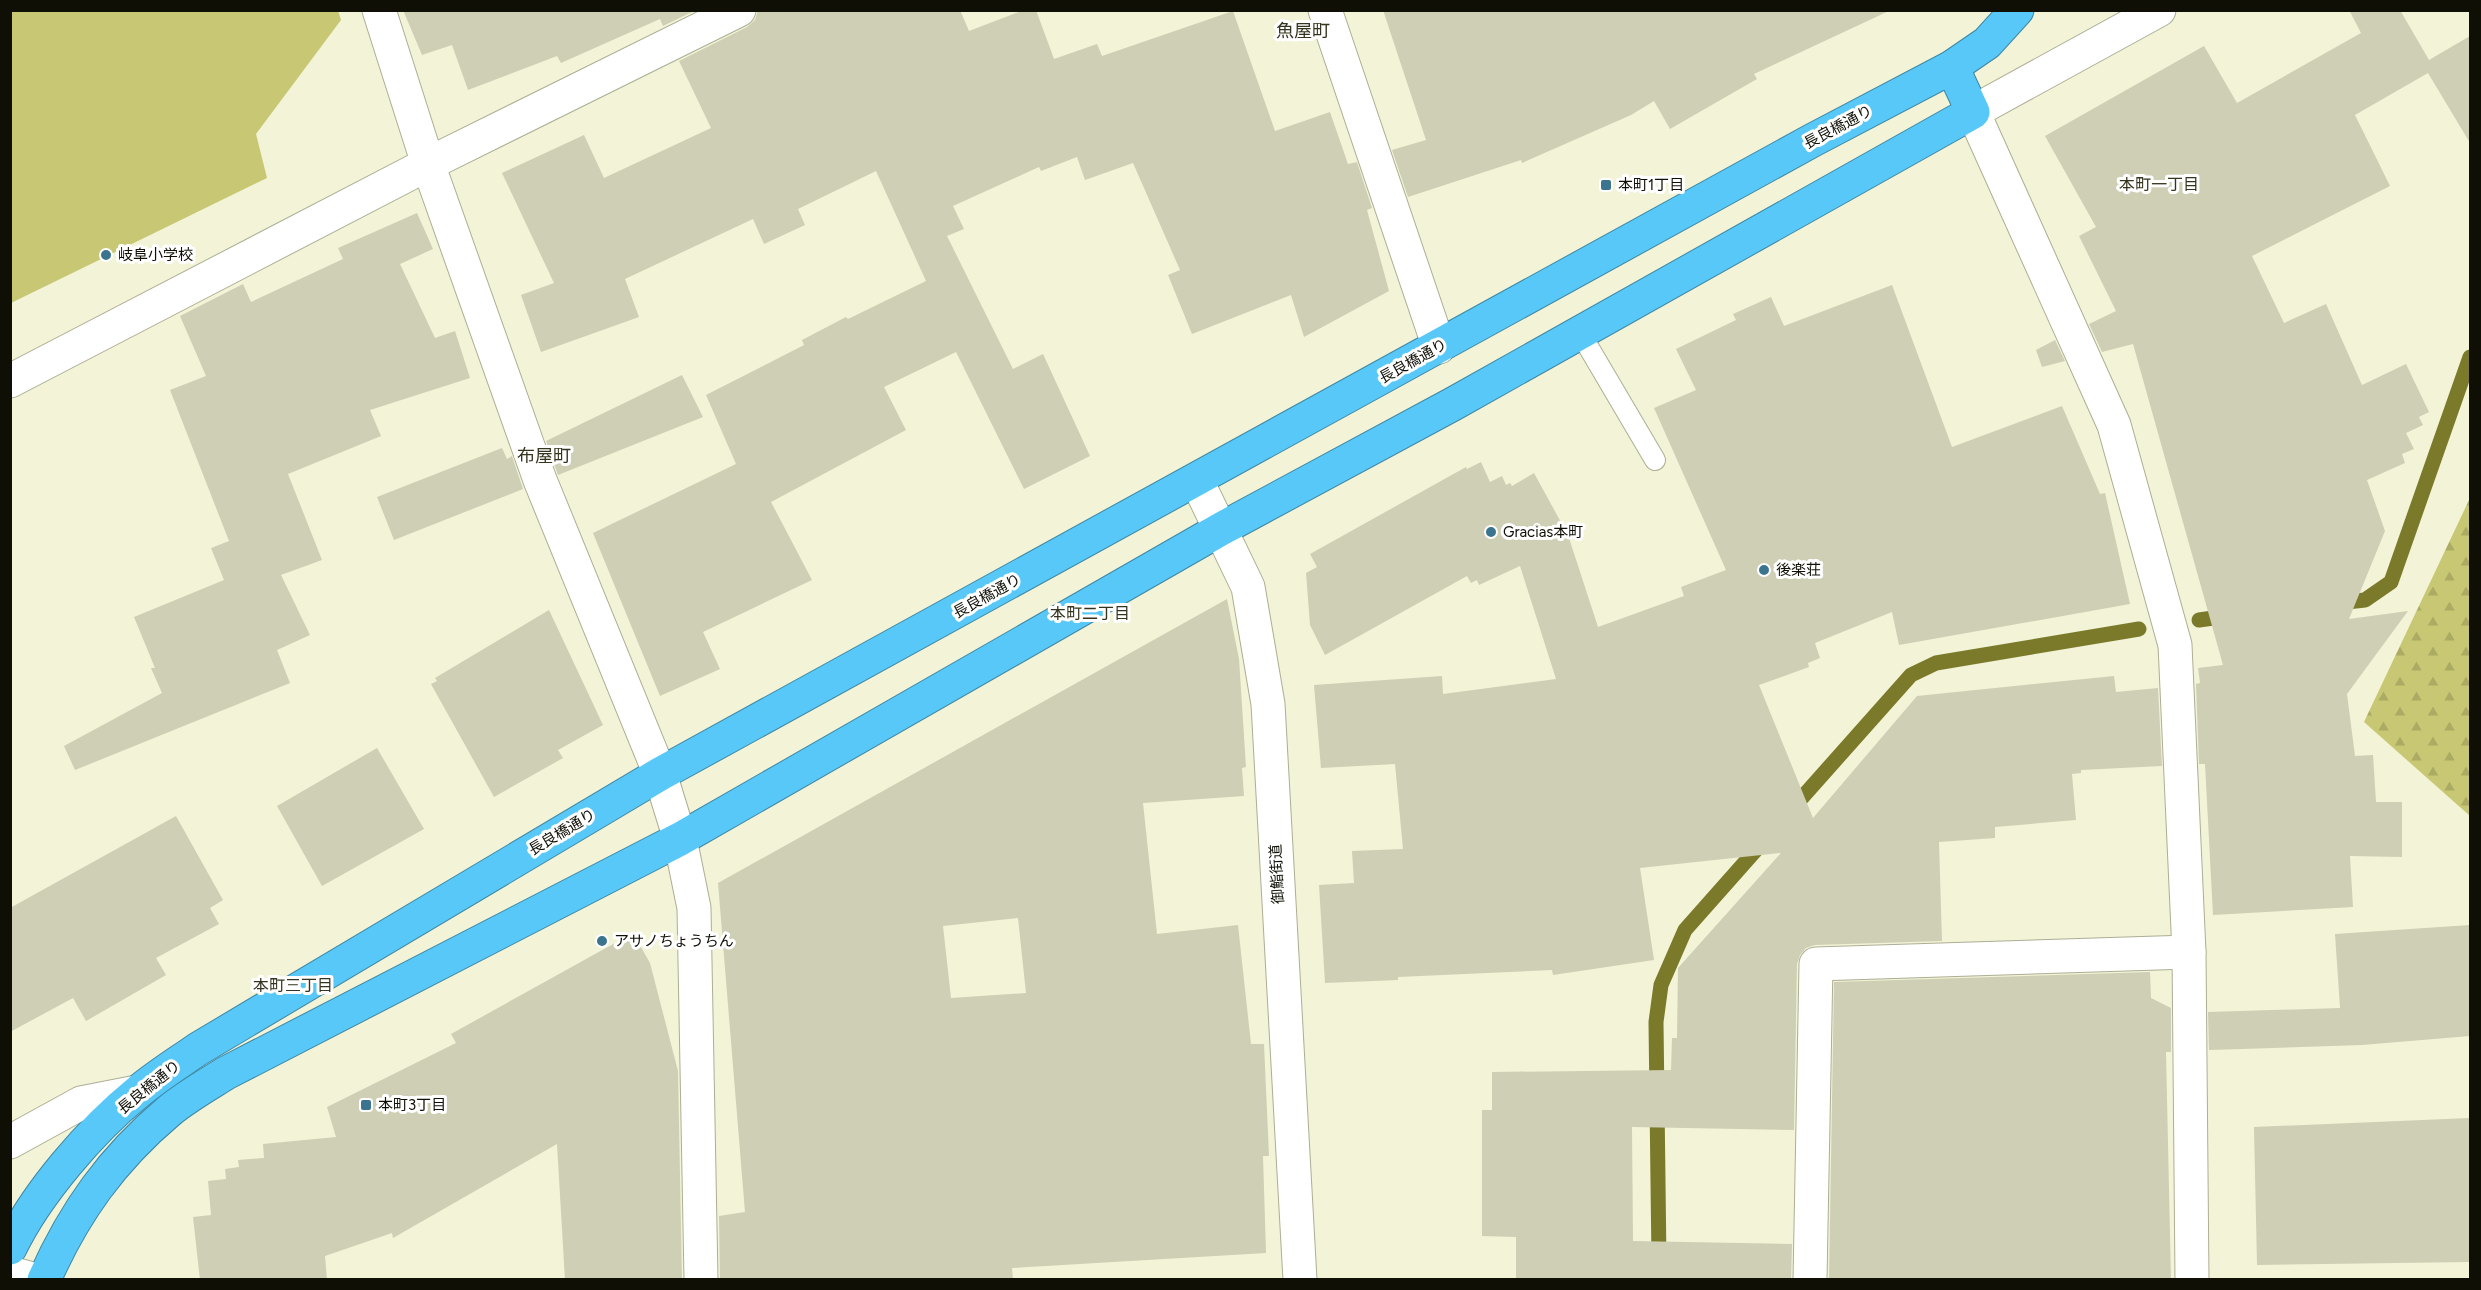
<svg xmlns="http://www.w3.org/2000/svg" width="2481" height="1290" viewBox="0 0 2481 1290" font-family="Figtree,'Noto Sans JP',sans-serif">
<defs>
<pattern id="forest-firs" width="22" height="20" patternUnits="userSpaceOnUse" patternTransform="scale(1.5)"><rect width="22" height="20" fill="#c8c874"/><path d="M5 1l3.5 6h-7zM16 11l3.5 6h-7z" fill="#abab63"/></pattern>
</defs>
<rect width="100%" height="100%" fill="#f2f3d7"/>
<!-- forest -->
<polygon fill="url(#forest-firs)" points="2470,498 2470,816 2364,722"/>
<!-- pitch -->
<polygon fill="#c8c874" points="11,10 338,10 341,20 256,134 267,178 11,303"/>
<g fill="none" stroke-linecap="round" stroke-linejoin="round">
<!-- stream -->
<g stroke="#7b7a2a" stroke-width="15">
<polyline points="2338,603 2365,600 2391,582 2470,357"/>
<polyline points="2199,620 2228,616"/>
<polyline points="1791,810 1911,675 1936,663 2139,629"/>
<polyline points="1659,1262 1656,1022 1661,985 1685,930 1763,842"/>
</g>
</g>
<!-- building -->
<g fill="#cecfb4" fill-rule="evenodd">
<polygon points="403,10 696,10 663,26 660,19 561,63 557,56 468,90 452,45 422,55"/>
<polygon points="758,10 960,10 969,31 1024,10 1036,10 1054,59 1097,44 1102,56 1233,11 1275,131 1330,112 1348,164 1357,162 1372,208 1367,210 1389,291 1304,337 1291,295 1192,334 1168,275 1180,270 1133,163 1085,180 1077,157 1041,171 1039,167 953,206 964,229 947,236 1013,369 1043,354 1090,456 1024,489 956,352 884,387 906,430 771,502 812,580 703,632 720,669 660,696 593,533 736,464 706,395 804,345 802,340 846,317 848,319 926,281 876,171 798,209 805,225 764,244 753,219 625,279 639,317 541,352 521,295 554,283 502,173 584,135 604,178 711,128 679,61 747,27 755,20"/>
<polygon points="1383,10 1891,10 1754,74 1757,79 1670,129 1654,101 1631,115 1522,163 1521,160 1408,197 1392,150 1426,140"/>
<polygon points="2349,10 2400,10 2429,60 2470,36 2470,143 2428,73 2355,115 2390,186 2252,256 2284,323 2326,304 2362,385 2406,364 2429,412 2419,417 2423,425 2406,433 2414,449 2402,454 2405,463 2367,480 2385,531 2349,619 2408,611 2347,694 2355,756 2373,755 2376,802 2402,802 2402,857 2350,856 2353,907 2213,915 2205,764 2199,764 2196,684 2200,683 2198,668 2223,665 2133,344 2102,352 2089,324 2116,311 2079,236 2096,227 2045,136 2204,46 2237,103 2361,33"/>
<polygon points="417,213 433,249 400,264 435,338 455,331 470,378 370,410 381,436 288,474 322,560 281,575 310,635 277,650 290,683 75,770 64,746 162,693 151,668 155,668 134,617 224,580 211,548 229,541 170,390 206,376 180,316 243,284 251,302 343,259 338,248"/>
<polygon points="1892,285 1952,447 2062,406 2100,494 2105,493 2130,604 1899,645 1892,612 1815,643 1820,658 1808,663 1809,667 1759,685 1813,818 1917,696 2114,676 2116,692 2158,688 2162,766 2081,770 2081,773 2072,774 2076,820 1995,827 1995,838 1939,842 1942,941 1815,945 1806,948 1800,955 1797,964 1794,1130 1632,1127 1633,1241 1792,1244 1791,1280 1516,1280 1516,1237 1482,1236 1482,1110 1492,1110 1492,1072 1671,1070 1672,1038 1677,1038 1678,968 1781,853 1640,868 1654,960 1553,975 1552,970 1398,977 1398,980 1325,983 1319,885 1354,883 1352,851 1403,849 1395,764 1321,768 1314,685 1442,676 1443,694 1556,679 1520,566 1479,585 1477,580 1471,583 1467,576 1325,655 1310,625 1306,573 1317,567 1310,554 1466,467 1467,469 1481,462 1490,482 1502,476 1506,485 1510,483 1512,486 1534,473 1568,535 1598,627 1684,596 1681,587 1726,570 1654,408 1696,390 1676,349 1736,320 1733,314 1771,297 1784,326"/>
<polygon points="2055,340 2065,361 2042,367 2036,350"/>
<polygon points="682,375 703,417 558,475 546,441"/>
<polygon points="502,448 507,459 512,456 523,489 394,540 377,497"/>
<path d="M 1227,599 L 1239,659 L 1246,767 L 1242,768 L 1244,796 L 1143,803 L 1157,934 L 1238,925 L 1251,1044 L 1264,1044 L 1269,1156 L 1263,1156 L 1266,1253 L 1012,1268 L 1013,1280 L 720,1280 L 719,1216 L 745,1212 L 718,883 ZM 1018,918 L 1026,993 L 951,998 L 943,926 Z"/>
<polygon points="549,610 603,725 558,750 563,758 494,797 431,684 437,681 435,678"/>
<polygon points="377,748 424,829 322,886 277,806"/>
<polygon points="176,816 223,900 210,908 219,924 156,958 166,975 86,1021 73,998 10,1032 10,908"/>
<polygon points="2470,925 2470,1036 2362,1045 2209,1050 2208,1012 2340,1008 2335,934"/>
<polygon points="633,933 650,963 678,1071 682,1280 565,1280 557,1144 393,1238 392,1233 325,1256 327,1280 200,1280 193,1217 211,1215 208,1181 226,1179 225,1169 239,1167 238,1160 264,1158 263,1144 336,1137 327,1107 456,1043 451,1034"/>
<polygon points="2150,972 2151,998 2171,1008 2171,1052 2166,1052 2171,1280 1829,1280 1834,982"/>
<polygon points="2470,1118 2470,1262 2257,1265 2254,1127"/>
</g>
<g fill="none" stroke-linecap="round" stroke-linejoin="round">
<!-- lane casing -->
<g stroke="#adae94" stroke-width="22">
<polyline id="lane" points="1579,331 1655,460"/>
</g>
<!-- street casing -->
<g stroke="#adae94" stroke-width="35">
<g id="street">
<polyline points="379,10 428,164 540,480 660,774 680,839 694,908 701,1280"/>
<polyline points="1325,10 1439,347"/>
<polyline points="1973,112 2114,425 2175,645 2189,952 2192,1280"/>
<polyline points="10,381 428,164 739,10"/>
<polyline points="1197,481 1248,587 1268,704 1300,1280"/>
<polyline points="10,1142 81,1103 137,1092"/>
<polyline points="10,1273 36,1280"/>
<polyline points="1810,1280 1816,964 2189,952"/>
</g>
</g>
<!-- secondary casing -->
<g stroke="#adae94" stroke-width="35">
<polyline id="secondary" points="1973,112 2159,10"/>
</g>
<!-- highway casing -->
<g stroke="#3e87a3" stroke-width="35">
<g id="highway">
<path d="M 10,1248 C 36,1194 91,1130 138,1092 C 157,1076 178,1063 198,1049 L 660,774 L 1813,140 L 1952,67 L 1987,43 L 2017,10"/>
<path d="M 44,1280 C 74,1212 112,1159 169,1111 C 186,1097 207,1085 226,1073 L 680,839 L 1221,529 L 1453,404 L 1973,112 L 1952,67"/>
</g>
</g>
<!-- lane -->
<use href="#lane" stroke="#fff" stroke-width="20"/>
<!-- street -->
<use href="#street" stroke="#fff" stroke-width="33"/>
<!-- secondary -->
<use href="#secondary" stroke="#fff" stroke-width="33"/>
<!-- highway -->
<use href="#highway" stroke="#58c8f8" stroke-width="33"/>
</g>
<!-- markers -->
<g fill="#3b748e" stroke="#fff" stroke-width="2">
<rect x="1600" y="179" width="12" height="12" rx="3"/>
<circle cx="106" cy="255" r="6"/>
<circle cx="1491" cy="532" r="6"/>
<circle cx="1764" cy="570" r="6"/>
<circle cx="602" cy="941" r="6"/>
<rect x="360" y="1099" width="12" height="12" rx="3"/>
</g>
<g text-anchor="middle" stroke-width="6" stroke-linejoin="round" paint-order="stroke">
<!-- street labels -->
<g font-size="15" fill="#0f0f06" stroke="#fff">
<text transform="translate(1838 127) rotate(-28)" y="5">長良橋通り</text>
<text transform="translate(1413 361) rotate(-29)" y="5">長良橋通り</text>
<text transform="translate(987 596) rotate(-29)" y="5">長良橋通り</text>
<text transform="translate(562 832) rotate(-31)" y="5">長良橋通り</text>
<text transform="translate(1277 874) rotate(-93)" y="5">御鮨街道</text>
<text transform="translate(149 1087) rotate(-39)" y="5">長良橋通り</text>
</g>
<!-- poi labels -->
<g font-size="15" fill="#0f0f06" stroke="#fff" text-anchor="start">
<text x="1618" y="190">本町1丁目</text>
<text x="118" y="260">岐阜小学校</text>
<text x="1503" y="537">Gracias本町</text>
<text x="1776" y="575">後楽荘</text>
<text x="614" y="946">アサノちょうちん</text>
<text x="378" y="1110">本町3丁目</text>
</g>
<!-- neighbourhood labels -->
<g font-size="16" fill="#35351f" stroke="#fff">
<text x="2159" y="190">本町一丁目</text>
<text x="1090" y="619">本町二丁目</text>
<text x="293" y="991">本町三丁目</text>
</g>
<!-- quarter labels -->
<g font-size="18" fill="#35351f" stroke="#fff">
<text x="1303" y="37">魚屋町</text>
<text x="544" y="462">布屋町</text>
</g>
</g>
<!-- border -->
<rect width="2481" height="1290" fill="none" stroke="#0f0f06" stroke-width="24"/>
</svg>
